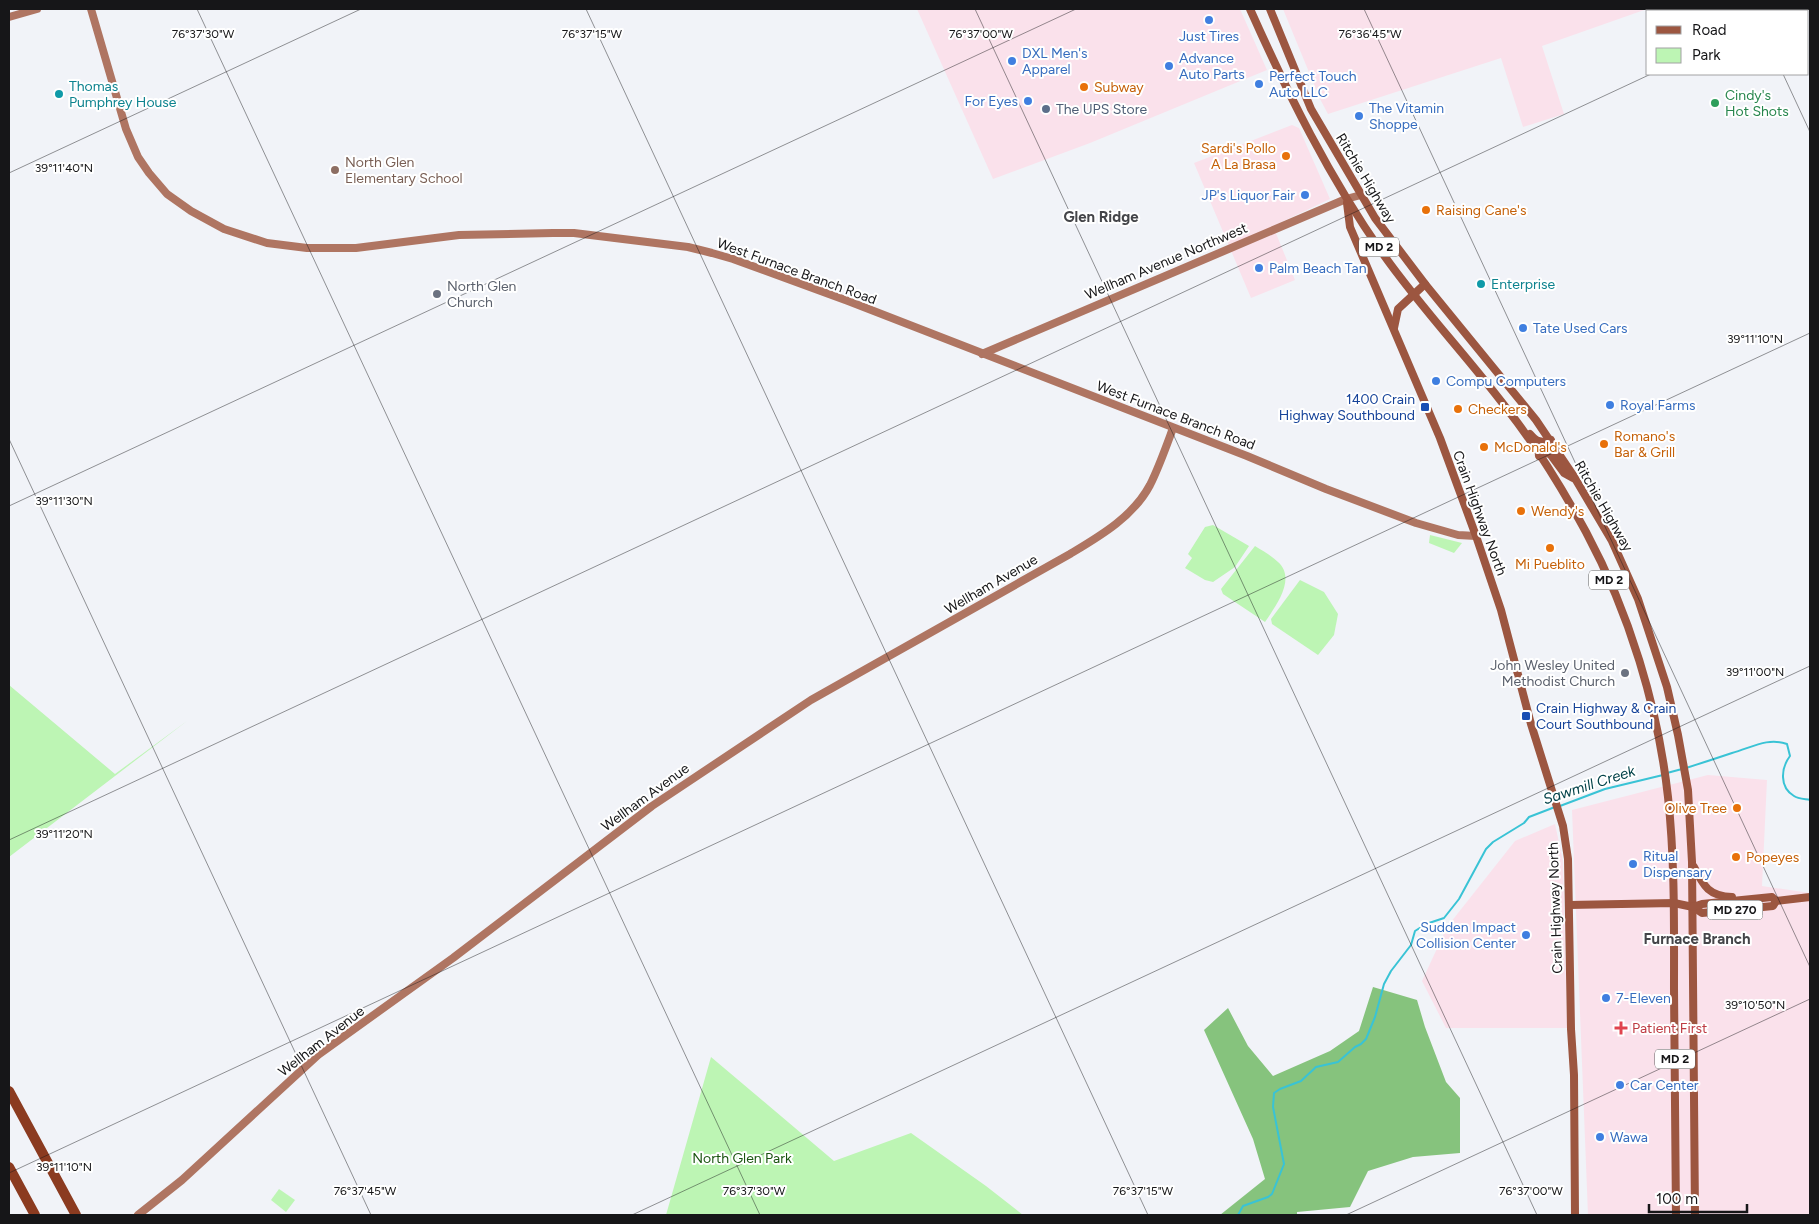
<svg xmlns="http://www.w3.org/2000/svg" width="1819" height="1224" viewBox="0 0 1819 1224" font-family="Figtree,sans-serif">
<rect width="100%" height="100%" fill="#f1f3f8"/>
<!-- commercial -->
<g fill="#fae1eb">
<polygon points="917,9 1240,9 1267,70 1090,143 993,179"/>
<polygon points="1283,9 1647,9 1542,46 1564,114 1523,127 1501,58 1328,114 1320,99"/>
<polygon points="1292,125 1299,128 1330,199 1273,226 1295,280 1251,298 1194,163"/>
<polygon points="1708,775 1767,780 1762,886 1810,893 1810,1215 1588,1215 1572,810"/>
<polygon points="1555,824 1563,861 1567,1028 1446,1028 1422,981 1447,927 1515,841"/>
</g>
<!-- green -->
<g fill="#bdf5b4">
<polygon points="1213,525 1249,546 1235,567 1213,582 1205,580 1185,568 1192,558 1188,554 1205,527"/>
<polygon points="1430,535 1462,543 1454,553 1429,543"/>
<path d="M 1255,546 C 1263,551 1272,556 1278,562 C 1297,579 1275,607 1265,622 L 1223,594 L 1221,589 Z"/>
<polygon points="1300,580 1324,592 1338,614 1334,635 1318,655 1272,624 1271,619"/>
<polygon points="9,685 115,774 187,721 9,857"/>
<polygon points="711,1057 834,1161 911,1133 986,1186 1023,1215 666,1215"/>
<polygon points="279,1189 295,1200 286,1212 271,1200"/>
</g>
<!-- forest -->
<polygon fill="#86c37d" points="1373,987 1417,1000 1425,1027 1446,1082 1460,1098 1460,1153 1413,1157 1368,1171 1350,1207 1297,1212 1297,1215 1220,1215 1265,1179 1253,1139 1204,1030 1228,1008 1248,1046 1273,1076 1330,1051 1359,1031"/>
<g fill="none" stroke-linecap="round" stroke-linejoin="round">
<!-- stream -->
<g stroke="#39c3d5" stroke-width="2">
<path d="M 1686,768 C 1702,763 1717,758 1732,753 C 1751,748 1767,737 1787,744 L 1790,756 C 1781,768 1779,787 1794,796 C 1798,799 1805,799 1810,800"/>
<polyline points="1667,773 1682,769"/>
<polyline points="1560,806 1605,789 1663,775"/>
<polyline points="1238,1215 1243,1206 1268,1197 1272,1194 1284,1164 1273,1107 1274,1093 1280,1089 1301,1081 1316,1067 1338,1062 1355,1047 1361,1044 1366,1039 1375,1017 1384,984 1391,971 1411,945 1415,931 1426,924 1444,918 1459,899 1486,849 1493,842 1524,823 1529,817 1555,807"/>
</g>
<!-- secondary -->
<g stroke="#af7562" stroke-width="8">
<polyline points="91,9 126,129 138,157 149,173 167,194 191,211 224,229 267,243 307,248 356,248 459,235 553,233 574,233 688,247 712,253 733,259 848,301 1247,456 1326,489 1416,523 1458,535 1476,536"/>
<polyline points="9,17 37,9"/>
<polyline points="982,354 1346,199 1361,195"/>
<path d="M 138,1215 L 182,1180 L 318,1055 L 453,958 L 652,806 L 811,700 L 1070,554 C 1100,536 1133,517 1150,485 C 1159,467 1166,447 1173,428"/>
</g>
<!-- primary -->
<g stroke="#9c5640" stroke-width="8">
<path d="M 1250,9 C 1288,94 1329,177 1383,254 C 1421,308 1467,356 1507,409 C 1537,447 1563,490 1586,532 C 1629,612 1658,707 1668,797 C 1675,861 1674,926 1674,989 C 1675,1065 1675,1140 1676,1215"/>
<polyline points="1270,9 1311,109 1375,218 1425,284 1536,420 1573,475 1612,541 1638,599 1667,687 1678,735 1688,790 1692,862 1695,1215"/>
<polyline points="1347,203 1350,227 1440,438 1476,536 1501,610 1531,724 1563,826 1568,859 1571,1029 1574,1075 1575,1215"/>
<polyline points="1394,328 1398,309 1425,284"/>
<path d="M 1530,434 C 1536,441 1541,444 1551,440"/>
<polyline points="1539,456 1546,453 1550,454 1564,473 1573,478"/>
<path d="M 1694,867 C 1704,887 1709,896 1732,897"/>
<polyline points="1569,905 1674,903 1693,907 1702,913 1773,906 1776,901 1810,897"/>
<polyline points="1693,907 1702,904 1772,897 1776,901"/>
</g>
<!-- highway -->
<g stroke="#8b3b20" stroke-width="10">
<polyline points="9,1091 76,1215"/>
<polyline points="9,1167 35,1215"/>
</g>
</g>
<!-- ticks -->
<path fill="none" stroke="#161618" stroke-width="1" stroke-opacity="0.45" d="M 197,9 L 760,1215M 586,9 L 1148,1215M 975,9 L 1537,1215M 1364,9 L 1810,967M 1753,9 L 1754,11M 1785,11 L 1790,9M 1783,74 L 1810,132M 9,173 L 361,9M 9,439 L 371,1215M 9,506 L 1076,9M 9,840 L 1651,74M 9,1173 L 1810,333M 632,1215 L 1810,666M 1346,1215 L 1810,999"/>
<!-- markers -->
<g fill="#3f7fe0" stroke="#fff" stroke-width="2">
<circle cx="1209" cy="20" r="5"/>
<circle cx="1012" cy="61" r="5"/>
<circle cx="1169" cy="66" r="5"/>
<circle cx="1259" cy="84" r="5"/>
<circle cx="1028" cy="101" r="5"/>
<circle cx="1359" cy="116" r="5"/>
<circle cx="1305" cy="195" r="5"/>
<circle cx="1259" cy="268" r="5"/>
<circle cx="1523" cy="328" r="5"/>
<circle cx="1436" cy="381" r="5"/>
<circle cx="1610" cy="405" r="5"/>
<circle cx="1633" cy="864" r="5"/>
<circle cx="1526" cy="935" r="5"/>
<circle cx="1606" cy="998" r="5"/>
<circle cx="1620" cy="1085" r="5"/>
<circle cx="1600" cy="1137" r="5"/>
</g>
<g fill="#e8710a" stroke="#fff" stroke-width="2">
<circle cx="1084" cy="87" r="5"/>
<circle cx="1286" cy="156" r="5"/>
<circle cx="1426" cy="210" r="5"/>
<circle cx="1458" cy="409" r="5"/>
<circle cx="1604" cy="444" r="5"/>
<circle cx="1484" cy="447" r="5"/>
<circle cx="1521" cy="511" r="5"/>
<circle cx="1550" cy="548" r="5"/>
<circle cx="1737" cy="808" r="5"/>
<circle cx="1736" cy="857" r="5"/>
</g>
<g fill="#0f9aa8" stroke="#fff" stroke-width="2">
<circle cx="59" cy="94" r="5"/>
<circle cx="1481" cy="284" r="5"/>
</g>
<circle fill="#2e9e5b" stroke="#fff" stroke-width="2" cx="1715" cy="103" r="5"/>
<circle fill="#5c6f8a" stroke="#fff" stroke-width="2" cx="1046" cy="109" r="5"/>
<circle fill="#8d6e63" stroke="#fff" stroke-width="2" cx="335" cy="170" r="5"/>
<g fill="#6b7280" stroke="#fff" stroke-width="2">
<circle cx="437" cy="294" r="5"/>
<circle cx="1625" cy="673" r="5"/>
</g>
<g fill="#1a4fb4" stroke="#fff" stroke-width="2">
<rect x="1420" y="402" width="10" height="10" rx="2.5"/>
<rect x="1521" y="711" width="10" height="10" rx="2.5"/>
</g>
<path fill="#e0444e" stroke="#fff" stroke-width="2" d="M1618.5 1020.5h5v5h5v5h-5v5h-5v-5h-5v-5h5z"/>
<g text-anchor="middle" stroke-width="4" stroke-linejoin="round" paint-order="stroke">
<!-- shield labels -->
<g fill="#fff" stroke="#5c5c5d" stroke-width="1">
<rect x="1359" y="237.5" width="40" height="19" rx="4"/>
<rect x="1589" y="570.5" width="40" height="19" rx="4"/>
<rect x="1707.5" y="900.5" width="55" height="19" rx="4"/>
<rect x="1655" y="1049.5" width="40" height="19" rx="4"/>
</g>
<g font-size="12" font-weight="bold" fill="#161618">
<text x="1379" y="251">MD 2</text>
<text x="1609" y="584">MD 2</text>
<text x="1735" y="914">MD 270</text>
<text x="1675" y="1063">MD 2</text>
</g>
<!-- shop labels -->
<g font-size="14" fill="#366cbe" stroke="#fff" text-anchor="start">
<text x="1209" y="41" text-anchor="middle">Just Tires</text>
<text x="1022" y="58">DXL Men's<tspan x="1022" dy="16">Apparel</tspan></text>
<text x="1179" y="63">Advance<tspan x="1179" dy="16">Auto Parts</tspan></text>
<text x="1269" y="81">Perfect Touch<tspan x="1269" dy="16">Auto LLC</tspan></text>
<text x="1018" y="106" text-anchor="end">For Eyes</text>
<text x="1369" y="113">The Vitamin<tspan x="1369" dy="16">Shoppe</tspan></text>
<text x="1295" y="200" text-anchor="end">JP's Liquor Fair</text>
<text x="1269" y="273">Palm Beach Tan</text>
<text x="1533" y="333">Tate Used Cars</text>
<text x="1446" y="386">Compu Computers</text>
<text x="1620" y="410">Royal Farms</text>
<text x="1643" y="861">Ritual<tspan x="1643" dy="16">Dispensary</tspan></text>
<text x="1516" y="932" text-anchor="end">Sudden Impact<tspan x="1516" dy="16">Collision Center</tspan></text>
<text x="1616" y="1003">7-Eleven</text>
<text x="1630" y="1090">Car Center</text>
<text x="1610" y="1142">Wawa</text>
</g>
<!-- culture labels -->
<g font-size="14" fill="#0d838f" stroke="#fff" text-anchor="start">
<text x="69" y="91">Thomas<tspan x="69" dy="16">Pumphrey House</tspan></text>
<text x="1491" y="289">Enterprise</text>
</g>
<!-- food labels -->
<g font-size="14" fill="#c56008" stroke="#fff" text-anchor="start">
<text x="1094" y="92">Subway</text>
<text x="1276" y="153" text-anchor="end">Sardi's Pollo<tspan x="1276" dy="16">A La Brasa</tspan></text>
<text x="1436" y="215">Raising Cane's</text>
<text x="1468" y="414">Checkers</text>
<text x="1614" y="441">Romano's<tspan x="1614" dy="16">Bar &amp; Grill</tspan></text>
<text x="1494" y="452">McDonald's</text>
<text x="1531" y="516">Wendy's</text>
<text x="1550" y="569" text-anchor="middle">Mi Pueblito</text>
<text x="1727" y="813" text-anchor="end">Olive Tree</text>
<text x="1746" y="862">Popeyes</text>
</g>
<!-- leisure labels -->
<g font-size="14" fill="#27864d" stroke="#fff" text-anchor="start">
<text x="1725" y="100">Cindy's<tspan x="1725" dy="16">Hot Shots</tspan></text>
</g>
<!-- service labels -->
<g font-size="14" fill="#4e5e75" stroke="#fff" text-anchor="start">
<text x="1056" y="114">The UPS Store</text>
</g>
<!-- education labels -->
<g font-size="14" fill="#785e54" stroke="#fff" text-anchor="start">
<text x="345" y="167">North Glen<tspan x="345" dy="16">Elementary School</tspan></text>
</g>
<!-- street labels -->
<g font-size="14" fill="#161618" stroke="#fff">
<text transform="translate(1366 178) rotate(59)" y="5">Ritchie Highway</text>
<text transform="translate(1166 261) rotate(-23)" y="5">Wellham Avenue Northwest</text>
<text transform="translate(797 271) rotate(20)" y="5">West Furnace Branch Road</text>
<text transform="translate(1176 415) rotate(21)" y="5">West Furnace Branch Road</text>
<text transform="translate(1604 506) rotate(60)" y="5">Ritchie Highway</text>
<text transform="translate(1480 513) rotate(70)" y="5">Crain Highway North</text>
<text transform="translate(991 584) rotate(-30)" y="5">Wellham Avenue</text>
<text transform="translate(645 797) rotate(-36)" y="5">Wellham Avenue</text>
<text transform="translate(1555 908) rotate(-92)" y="5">Crain Highway North</text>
<text transform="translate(321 1041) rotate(-38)" y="5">Wellham Avenue</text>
</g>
<!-- worship labels -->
<g font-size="14" fill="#5b616d" stroke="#fff" text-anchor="start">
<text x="447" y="291">North Glen<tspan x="447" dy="16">Church</tspan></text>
<text x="1615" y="670" text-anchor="end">John Wesley United<tspan x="1615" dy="16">Methodist Church</tspan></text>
</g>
<!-- transit labels -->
<g font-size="14" fill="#164399" stroke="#fff" text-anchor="end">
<text x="1415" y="404">1400 Crain<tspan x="1415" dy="16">Highway Southbound</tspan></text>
<text x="1536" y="713" text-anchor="start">Crain Highway &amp; Crain<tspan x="1536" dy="16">Court Southbound</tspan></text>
</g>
<!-- health labels -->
<g font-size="14" fill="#be3a42" stroke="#fff" text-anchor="start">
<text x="1632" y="1033">Patient First</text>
</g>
<!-- park labels -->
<g font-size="14" fill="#19540f" stroke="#fff">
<text x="742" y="1163">North Glen Park</text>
</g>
<!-- neighbourhood labels -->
<g font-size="15" font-weight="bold" fill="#444549" stroke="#fff">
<text x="1101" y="222">Glen Ridge</text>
<text x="1697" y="944">Furnace Branch</text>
</g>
<!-- water labels -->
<g font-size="15" font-style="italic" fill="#024249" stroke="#fff">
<text transform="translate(1589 785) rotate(-18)" y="5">Sawmill Creek</text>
</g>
</g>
<g font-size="12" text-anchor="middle" fill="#161618" stroke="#fff" stroke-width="4" stroke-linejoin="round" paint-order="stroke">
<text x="1370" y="38">76°36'45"W</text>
<text x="203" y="38">76°37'30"W</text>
<text x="592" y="38">76°37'15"W</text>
<text x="981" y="38">76°37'00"W</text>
<text x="64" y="172">39°11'40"N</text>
<text x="1755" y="343">39°11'10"N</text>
<text x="64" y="505">39°11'30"N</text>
<text x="1755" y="676">39°11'00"N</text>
<text x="64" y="838">39°11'20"N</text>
<text x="1755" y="1009">39°10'50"N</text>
<text x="64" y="1171">39°11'10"N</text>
<text x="365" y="1195">76°37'45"W</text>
<text x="754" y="1195">76°37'30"W</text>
<text x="1143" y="1195">76°37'15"W</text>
<text x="1531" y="1195">76°37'00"W</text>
</g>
<!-- border -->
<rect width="1819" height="1224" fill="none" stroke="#161618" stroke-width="20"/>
<!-- legend -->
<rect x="1646" y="10" width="162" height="65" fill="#ffffff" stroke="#a2a2a3"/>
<rect x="1656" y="26" width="25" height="8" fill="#9c5640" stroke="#a2a2a3"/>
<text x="1692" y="35" font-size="15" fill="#161618">Road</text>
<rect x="1656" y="48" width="25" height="15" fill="#bdf5b4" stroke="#a2a2a3"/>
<text x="1692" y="60" font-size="15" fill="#161618">Park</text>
<!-- scale -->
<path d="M1649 1204v8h98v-8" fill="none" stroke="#161618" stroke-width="2.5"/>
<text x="1656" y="1204" font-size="15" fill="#161618" stroke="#ffffff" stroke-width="4" paint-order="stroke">100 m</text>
</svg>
